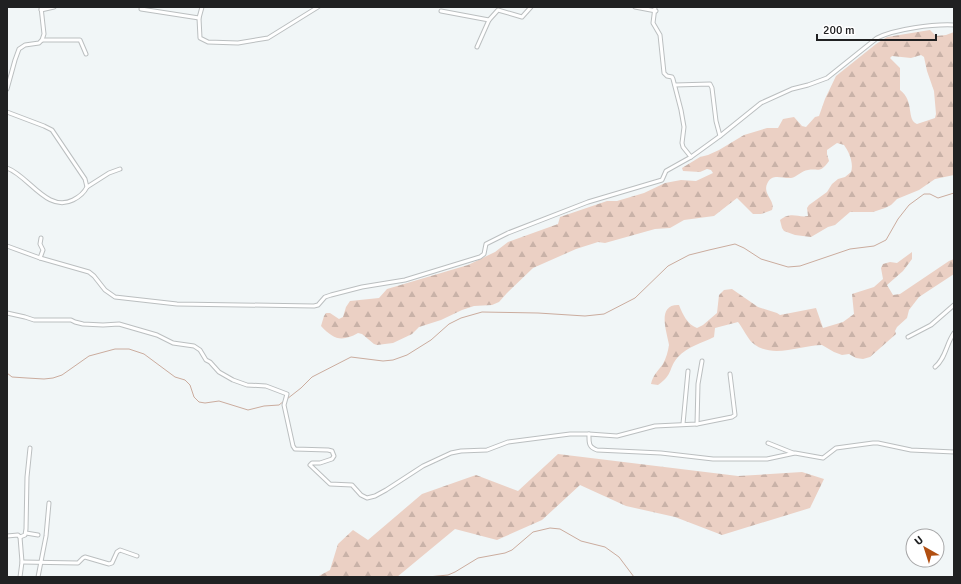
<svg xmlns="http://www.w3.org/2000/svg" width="961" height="584" viewBox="0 0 961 584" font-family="Signika,sans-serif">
<defs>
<pattern id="forest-firs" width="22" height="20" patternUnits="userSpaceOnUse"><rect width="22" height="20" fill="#ebd0c4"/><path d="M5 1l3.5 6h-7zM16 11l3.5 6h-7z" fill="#c9b2a8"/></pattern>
</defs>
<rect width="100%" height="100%" fill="#f1f6f7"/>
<!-- forest -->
<g fill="url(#forest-firs)" fill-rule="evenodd">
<path d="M 930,30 L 936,36 L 946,35 L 954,32 L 954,175 L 935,179 L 919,190 L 897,199 L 891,205 L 885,208 L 873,212 L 850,212 L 835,225 L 828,227 L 811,237 L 795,235 L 784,231 L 782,228 L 780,220 C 791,211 798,218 808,216 L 807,208 L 809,205 L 827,192 L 832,184 L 838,179 L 845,177 L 851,172 C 854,163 849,152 844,145 L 837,143 L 827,150 L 827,154 L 829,161 C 820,174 818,168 808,170 C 801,171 797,177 791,178 C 783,179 773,173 768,182 C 761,194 776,200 772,210 L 761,214 L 753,214 L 737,198 L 714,216 L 684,220 L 670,228 L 655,229 L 605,243 L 598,242 L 576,249 L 533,268 L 507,293 L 499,302 L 492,305 L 474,306 L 462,310 L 441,320 L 419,327 L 412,334 L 393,343 L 377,345 L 374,344 L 362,334 L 358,333 C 342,342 334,340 321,326 L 324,316 L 326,313 L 330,313 L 339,319 L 343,317 L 346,307 L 350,301 L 379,298 L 387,289 L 468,265 L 495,252 L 508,242 L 558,224 L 560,217 L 607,201 L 617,201 L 644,193 L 665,183 L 681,180 L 696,181 L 713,173 L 711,170 L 707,169 L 700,172 L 683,171 L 682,168 L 700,157 L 708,155 L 719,150 L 744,135 L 767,128 L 778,128 L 783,119 L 794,117 L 802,126 L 806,127 L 815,117 L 819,116 L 825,99 L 836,76 L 876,44 L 887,37 ZM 921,55 L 924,57 L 927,71 L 934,91 L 936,114 L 935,118 L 917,124 C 906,120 915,101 900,90 L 900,68 L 890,58 L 892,56 L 911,58 Z"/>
<path d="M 912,252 L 912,259 L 903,271 L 887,285 L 893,295 L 900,294 L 949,261 L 954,259 L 954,274 L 919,297 L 909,310 L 907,318 L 897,327 L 895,331 L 896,334 L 870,357 L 863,359 L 856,358 L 849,354 L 842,355 L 834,352 L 822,345 C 801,345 773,359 754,344 C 748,340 743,328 738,322 L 715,328 L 714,337 C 702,343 687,347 678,357 C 668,368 674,374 658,385 L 651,384 C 653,375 658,371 663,364 C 666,358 668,352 669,345 C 667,332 656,304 679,305 C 683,315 687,324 697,328 L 703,325 L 717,313 L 719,295 L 724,290 L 732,289 L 758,307 L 777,313 L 780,315 L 816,308 L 823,328 L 843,322 L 854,314 L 852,294 L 874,287 L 883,279 L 881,268 L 883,264 L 890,262 L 897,263 Z"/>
<polygon points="558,454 738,476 802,472 824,479 810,508 722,535 675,517 626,506 580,485 542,520 497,540 455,529 397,577 317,577 330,570 338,544 353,530 368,540 422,494 476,475 518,491"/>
</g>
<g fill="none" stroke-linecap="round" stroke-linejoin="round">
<!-- stream -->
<g stroke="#cbac9e" stroke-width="1">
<polyline points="7,373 12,377 27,378 44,379 53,378 62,375 89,356 115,349 129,349 144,354 175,377 185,380 190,385 194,397 199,402 205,403 219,401 248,410 264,406 279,405 284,401"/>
<polyline points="287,399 301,388 312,377 351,357 383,361 393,360 407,355 431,340 449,324 461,318 482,312 538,313 585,316 604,314 635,298 668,266 689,255 709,250 735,244 744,248 761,259 788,267 800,266 850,249 874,246 886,240 898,219 909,205 924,194 930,194 938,198 954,193"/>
<polyline points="428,577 448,575 455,572 478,558 505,553 512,550 533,532 550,528 560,529 581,541 605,547 619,557 634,577"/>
</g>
<!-- street casing -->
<g stroke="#bbbfc0" stroke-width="5">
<g id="street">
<polyline points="202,7 199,18 200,38 208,42 238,43 268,38 318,7"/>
<polyline points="635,7 656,11"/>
<polyline points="655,7 653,23 660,35 664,73 667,76 672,77 673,79 681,110 684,127 682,143 683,147 691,157"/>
<polyline points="141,9 199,18"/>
<polyline points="41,10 54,7"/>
<polyline points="441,11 489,20 477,47"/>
<polyline points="489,20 498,10 522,17 531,7"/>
<polyline points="42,40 80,40 86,54"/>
<polyline points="675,85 710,84 712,88 716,121 720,136"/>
<polyline points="7,89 15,60 19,49 25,45 39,43 42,40 44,34 41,7"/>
<path d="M 7,112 L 44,126 L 52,130 L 85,179 L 87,187 C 84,193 79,197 73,200 C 47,213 29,176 7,168"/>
<polyline points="87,187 109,173 120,169"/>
<path d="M 7,246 L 40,258 L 89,272 L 94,276 L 105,290 L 115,297 L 177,304 L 314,306 L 318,305 L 325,297 L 331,295 L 362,287 L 405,280 L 480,257 L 484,254 L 486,244 L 508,233 L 588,202 L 662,180 L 666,171 L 691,157 L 720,136 L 761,103 L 792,89 L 808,85 L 827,78 L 877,38 C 895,29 933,24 954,25"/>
<polyline points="40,258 43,250 40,244 41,238"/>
<path d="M 7,313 L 25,317 L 34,320 L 71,320 L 75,322 L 83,324 L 103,325 L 119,324 L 157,335 L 173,343 L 194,346 L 200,350 L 206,360 L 210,362 L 219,372 L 233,380 L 247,385 L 266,386 L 287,394 L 284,405 L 293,446 L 295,449 L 328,450 L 332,451 L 334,456 L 332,459 L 320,463 L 312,463 L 310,465 L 330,484 L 352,485 L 361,495 L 367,498 L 375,496 L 386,490 L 423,466 L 451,453 L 461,451 L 487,450 L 508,442 L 570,434 L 589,434 C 589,442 588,447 597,450 L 661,453 L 713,459 L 767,459 L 795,453 L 823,458 L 836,448 L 873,443 L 878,443 L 911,450 L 954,452"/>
<polyline points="908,337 931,325 954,305"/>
<path d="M 935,367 C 946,358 946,344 954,333"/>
<polyline points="683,424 688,371"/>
<polyline points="697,424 698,384 702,361"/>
<polyline points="589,434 617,436 655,426 697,424 732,417 735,415 730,374"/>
<polyline points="768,443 793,453"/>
<polyline points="26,533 38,535"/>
<polyline points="7,536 18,535 20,537"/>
<polyline points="20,537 25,535 26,529 27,477 30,448"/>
<polyline points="20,537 22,562 20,577"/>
<polyline points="22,562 78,563 83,558 85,557 109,564 112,563 117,552 120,550 137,556"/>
<polyline points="38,577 46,536 49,503"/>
</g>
</g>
<!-- street -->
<use href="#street" stroke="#fff" stroke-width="3"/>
</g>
<!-- border -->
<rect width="961" height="584" fill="none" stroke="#202122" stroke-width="16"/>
<!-- north arrow -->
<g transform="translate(925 548) rotate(321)"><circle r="19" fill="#ffffff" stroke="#a6a6a7"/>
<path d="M0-3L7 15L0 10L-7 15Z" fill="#b14f11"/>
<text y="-6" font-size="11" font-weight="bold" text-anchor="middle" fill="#202122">U</text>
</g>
<!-- scale -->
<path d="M817 34v6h119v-6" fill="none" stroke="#202122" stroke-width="2"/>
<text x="823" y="34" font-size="12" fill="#202122" stroke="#ffffff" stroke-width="3" paint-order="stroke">200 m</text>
</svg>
